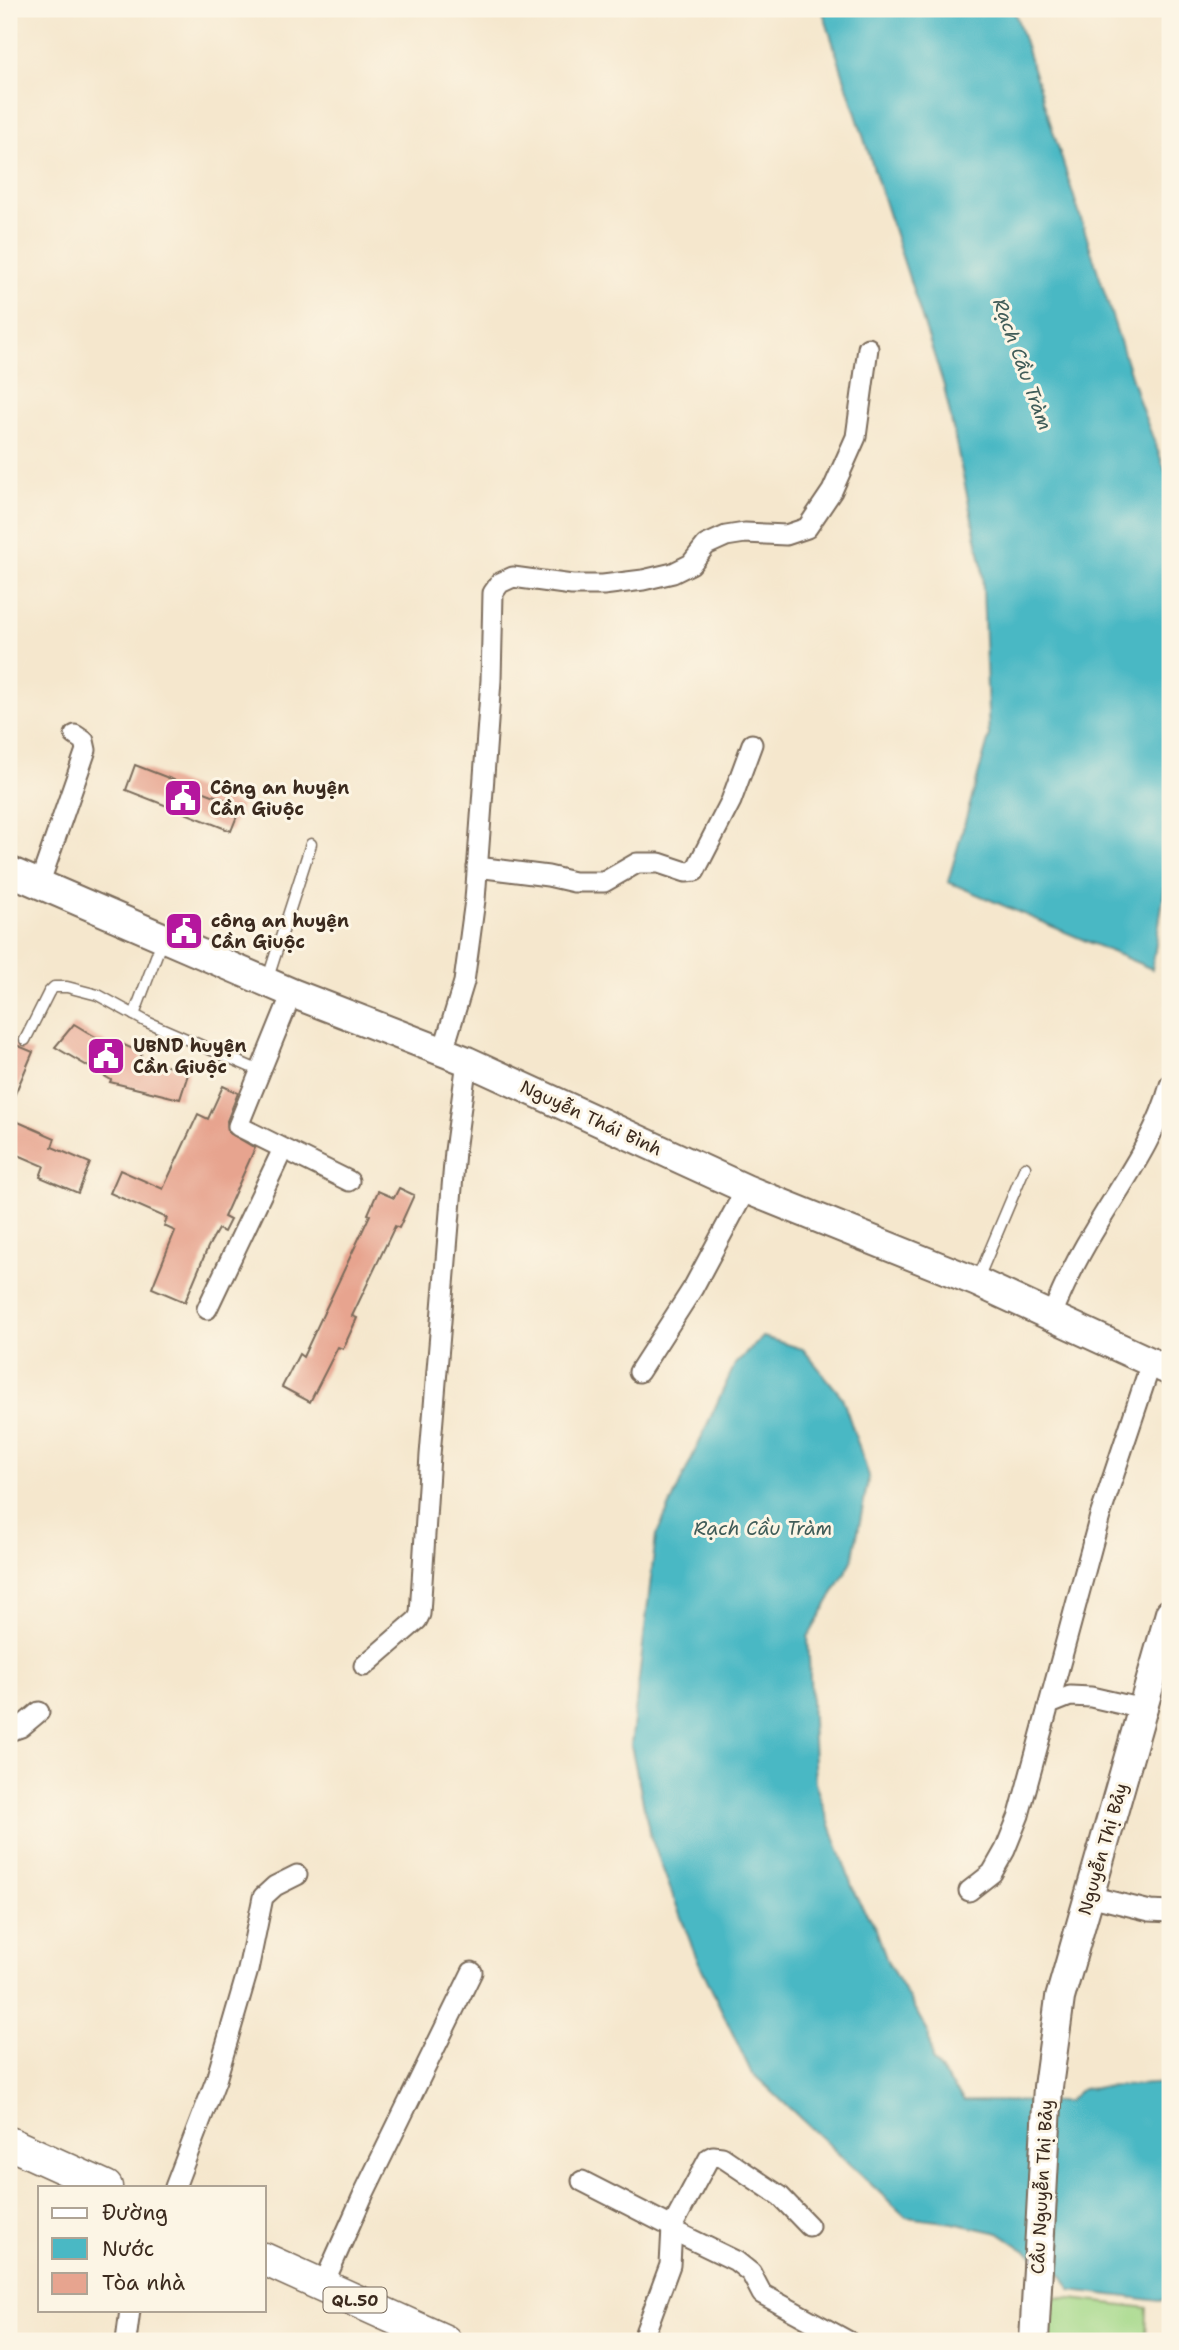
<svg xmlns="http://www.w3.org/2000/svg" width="1179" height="2350" viewBox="0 0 1179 2350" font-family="'Shantell Sans',sans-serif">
<rect width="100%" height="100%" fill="#fcf5e5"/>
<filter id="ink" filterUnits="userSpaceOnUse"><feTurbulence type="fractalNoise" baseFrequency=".0143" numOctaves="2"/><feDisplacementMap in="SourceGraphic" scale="14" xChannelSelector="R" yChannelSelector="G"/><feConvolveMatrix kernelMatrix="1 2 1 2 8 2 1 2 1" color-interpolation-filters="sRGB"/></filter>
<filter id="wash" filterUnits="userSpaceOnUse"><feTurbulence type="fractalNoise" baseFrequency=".00686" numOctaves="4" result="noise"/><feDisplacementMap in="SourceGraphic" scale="28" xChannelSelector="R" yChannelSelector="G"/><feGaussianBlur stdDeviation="1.57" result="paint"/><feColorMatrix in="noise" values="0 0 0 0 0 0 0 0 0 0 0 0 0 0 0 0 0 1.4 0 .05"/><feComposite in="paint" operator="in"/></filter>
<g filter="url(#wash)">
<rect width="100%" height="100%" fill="#f5e7cd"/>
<!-- green -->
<polygon fill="#a3d888" stroke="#6f8153" stroke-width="2" points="1046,2296 1147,2308 1146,2341 1044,2341"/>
<!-- water -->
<g fill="#4ab8c4" stroke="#427171" stroke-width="2">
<polygon points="822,9 1014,9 1140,404 1170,483 1170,854 1152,969 948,882 989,737 982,566 944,386"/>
<polygon points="763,1337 803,1349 842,1397 869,1476 852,1561 808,1637 815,1783 856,1897 876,1929 887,1961 928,2032 932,2060 964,2101 1067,2102 1083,2088 1170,2083 1170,2297 1160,2301 1071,2290 1062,2275 999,2233 953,2223 906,2217 751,2072 695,1954 650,1835 631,1745 656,1536 735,1364"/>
</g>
<g id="blocks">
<!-- building -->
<g fill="#e7a48f">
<polygon points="135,765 241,806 231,831 126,790"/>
<polygon points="74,1024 119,1051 122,1044 142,1053 140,1060 189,1071 180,1099 110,1082 111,1080 55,1047"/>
<polygon points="9,1042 33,1052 9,1108"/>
<polygon points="223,1086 238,1093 227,1121 228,1132 255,1148 224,1217 230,1220 224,1232 218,1229 208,1247 185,1302 152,1288 175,1231 164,1226 167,1218 110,1193 120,1170 163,1189 198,1114 208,1119"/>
<polygon points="9,1118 55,1138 52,1147 90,1163 78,1193 40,1177 44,1166 9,1151"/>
<polygon points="399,1188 414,1195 399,1228 395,1226 352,1316 357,1318 343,1349 338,1347 310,1402 282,1387 299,1354 303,1357 370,1215 368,1214 378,1191 394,1198"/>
</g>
</g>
</g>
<g filter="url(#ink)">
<use href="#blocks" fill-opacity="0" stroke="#7c6c5b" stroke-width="2"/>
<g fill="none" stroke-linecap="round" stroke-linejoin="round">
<!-- lane casing -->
<g stroke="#7c6c5b" stroke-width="13">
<g id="lane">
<polyline points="267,981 311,844"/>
<polyline points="134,1015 163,938"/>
<polyline points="25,1040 49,992 54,987 67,987 98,995 147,1022 260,1071"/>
<polyline points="977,1281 1025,1167"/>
</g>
</g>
<!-- street casing -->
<g stroke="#7c6c5b" stroke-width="23">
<g id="street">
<polyline points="477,867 548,876 574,882 604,882 637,863 659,863 686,872 695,871 731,801 752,744"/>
<polyline points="39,885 86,750 84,741 75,735"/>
<polyline points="292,993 238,1126 349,1181"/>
<polyline points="443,1051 464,982 475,900 491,680 493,593 500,583 513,577 572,585 603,585 643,580 673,573 691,564 706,545 726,536 745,533 786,535 807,528 832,491 856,437 868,348"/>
<polyline points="207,1309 283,1149"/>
<path d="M 1051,1317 C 1063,1288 1076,1260 1092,1234 C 1120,1186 1156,1139 1170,1085"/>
<polyline points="639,1372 693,1288 746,1189"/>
<polyline points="364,1666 417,1620 420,1614 430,1455 455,1151 467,1061"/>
<polyline points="1050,1704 1070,1696 1091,1697 1143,1709"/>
<polyline points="9,1731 21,1727 39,1712"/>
<polyline points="969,1891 992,1873 1005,1850 1019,1815 1100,1516 1151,1363"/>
<polyline points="1089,1896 1150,1911 1170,1912"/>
<polyline points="582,2181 672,2227"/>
<polyline points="175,2187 216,2080 248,1970 263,1897 275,1886 297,1875"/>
<polyline points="672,2230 736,2261 751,2273 762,2294 848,2341"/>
<polyline points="323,2285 364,2193 472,1972"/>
<polyline points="126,2341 130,2310"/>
<polyline points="642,2341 670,2265 672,2227 709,2158 713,2156 722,2157 780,2196 809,2226"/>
</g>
</g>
<!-- secondary casing -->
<g stroke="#7c6c5b" stroke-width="32">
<g id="secondary">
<polyline points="9,871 292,993 467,1061 746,1189 977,1282 1170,1371"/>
<polyline points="1034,2341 1048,2087 1060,1998 1170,1613"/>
</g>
</g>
<!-- primary casing -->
<g stroke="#7c6c5b" stroke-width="35">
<g id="primary">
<polyline points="9,2143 106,2187"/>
<polyline points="264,2259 445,2341"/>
</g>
</g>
<!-- lane -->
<use href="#lane" stroke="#fff" stroke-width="10"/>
<!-- street -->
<use href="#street" stroke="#fff" stroke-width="19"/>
<!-- secondary -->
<use href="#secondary" stroke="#fff" stroke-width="28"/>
<!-- primary -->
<use href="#primary" stroke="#fff" stroke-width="32"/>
</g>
</g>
<!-- icons -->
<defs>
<g id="civic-square" transform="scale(2.0125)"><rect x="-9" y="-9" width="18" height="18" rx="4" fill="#b5179e" stroke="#fcf5e5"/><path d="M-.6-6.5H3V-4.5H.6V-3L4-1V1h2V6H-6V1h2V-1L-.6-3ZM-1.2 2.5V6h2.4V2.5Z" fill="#fff"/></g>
</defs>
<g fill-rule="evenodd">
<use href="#civic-square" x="183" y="798"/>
<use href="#civic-square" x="184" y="931"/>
<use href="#civic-square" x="106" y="1056"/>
</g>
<g text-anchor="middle" stroke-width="6" stroke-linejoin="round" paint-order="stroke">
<!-- shield labels -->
<rect fill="#fcf5e5" stroke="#75675a" stroke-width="2" x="323.5" y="2287.5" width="63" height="25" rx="5"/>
<g font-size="16" font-weight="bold" fill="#3b2a1e">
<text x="355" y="2306">QL.50</text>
</g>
<!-- poi labels -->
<g font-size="18" font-weight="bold" fill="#3b2a1e" stroke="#fcf5e5" text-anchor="start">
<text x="210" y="794">Công an huyện<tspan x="210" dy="21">Cần Giuộc</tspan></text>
<text x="211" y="927">công an huyện<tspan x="211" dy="21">Cần Giuộc</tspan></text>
<text x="133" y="1052">UBND huyện<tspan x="133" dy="21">Cần Giuộc</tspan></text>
</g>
<!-- street labels -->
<g font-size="18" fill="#3b2a1e" stroke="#fcf5e5">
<text transform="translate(591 1118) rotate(25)" y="6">Nguyễn Thái Bình</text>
<text transform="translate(1103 1849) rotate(-74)" y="6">Nguyễn Thị Bảy</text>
<text transform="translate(1042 2187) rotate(-87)" y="6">Cầu Nguyễn Thị Bảy</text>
</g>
<!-- water labels -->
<g font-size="19" font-style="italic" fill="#405c58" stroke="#fcf5e5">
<text transform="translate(1023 364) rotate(70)" y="7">Rạch Cầu Tràm</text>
<text x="763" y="1535">Rạch Cầu Tràm</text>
</g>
</g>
<!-- margin -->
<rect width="1179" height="2350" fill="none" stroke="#fcf5e5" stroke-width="35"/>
<!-- legend -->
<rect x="38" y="2186" width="228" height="126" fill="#fcf5e5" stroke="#afa495" stroke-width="2"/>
<rect x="52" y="2208" width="35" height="10" fill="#ffffff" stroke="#afa495" stroke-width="2"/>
<text x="102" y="2220" font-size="21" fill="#3b2a1e">Đường</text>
<rect x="52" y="2238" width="35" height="21" fill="#4ab8c4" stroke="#afa495" stroke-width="2"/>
<text x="102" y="2256" font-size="21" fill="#3b2a1e">Nước</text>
<rect x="52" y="2273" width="35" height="21" fill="#e7a48f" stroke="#afa495" stroke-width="2"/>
<text x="102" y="2290" font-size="21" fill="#3b2a1e">Tòa nhà</text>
</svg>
